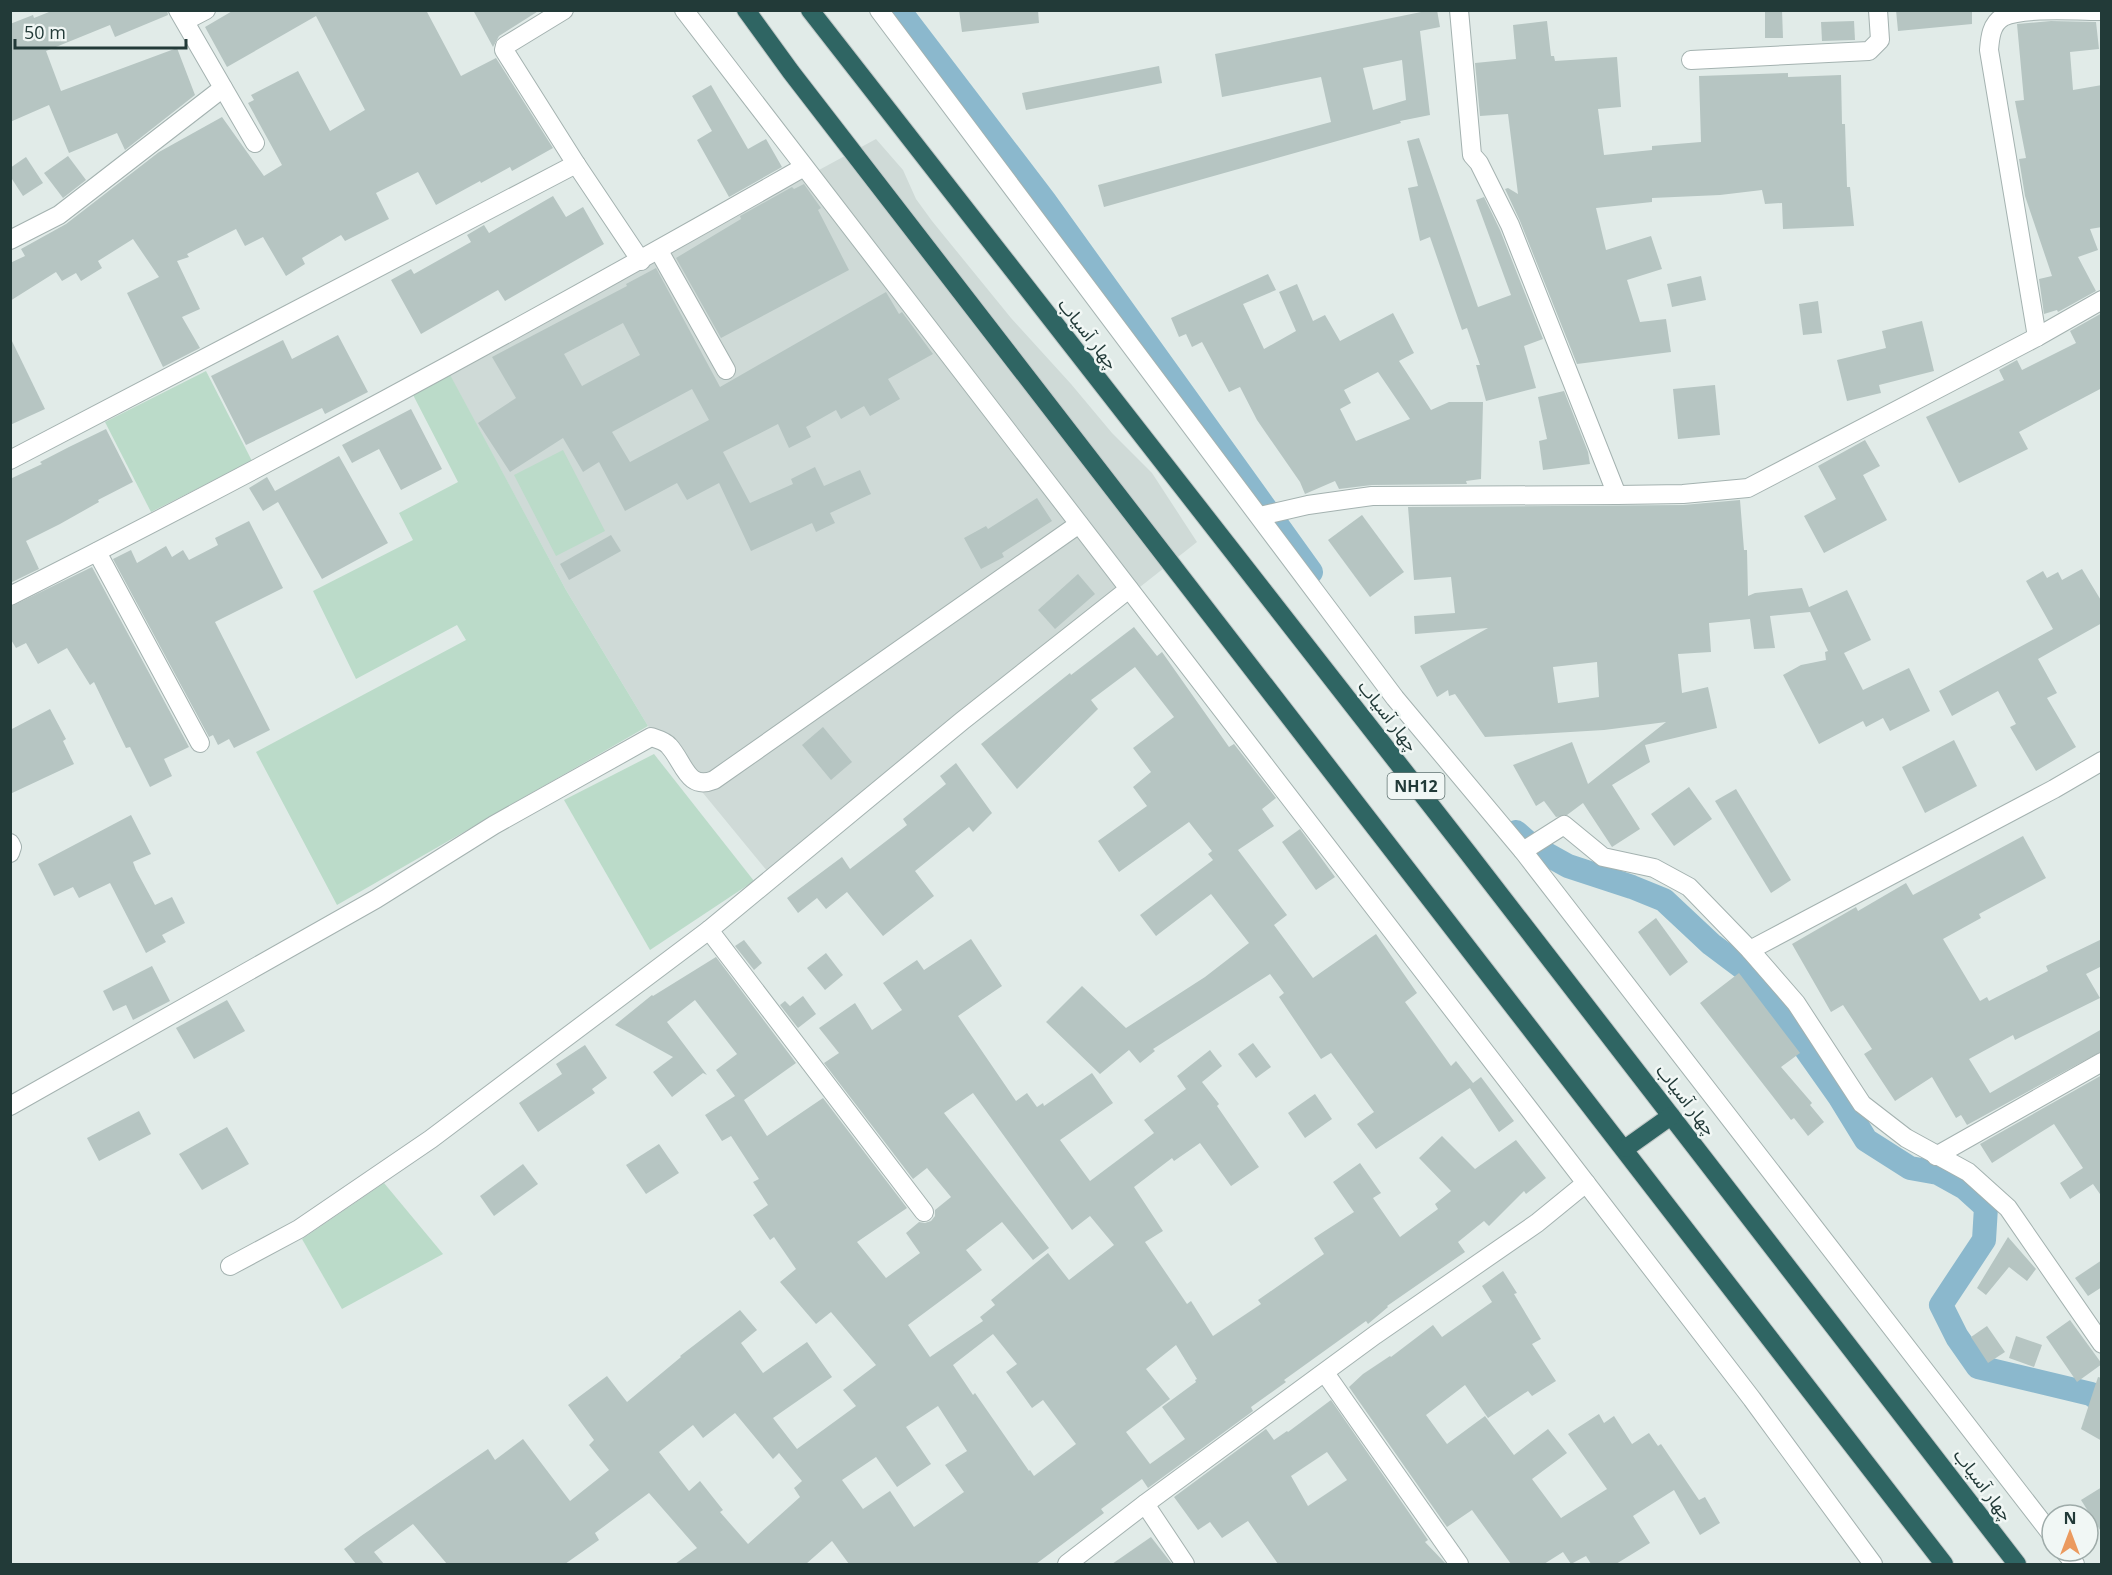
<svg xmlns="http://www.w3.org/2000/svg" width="2112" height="1575" viewBox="0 0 2112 1575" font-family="'Open Sans','Noto Sans Arabic',sans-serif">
<rect width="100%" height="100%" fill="#e1ebe8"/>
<!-- built -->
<polygon fill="#cfdad7" points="876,139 903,170 916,199 932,221 1011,318 1071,384 1112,433 1152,473 1197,542 772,877 648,726 566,590 448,372"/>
<!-- green -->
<g fill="#bbdbc9">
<polygon points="206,371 252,461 151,512 105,422"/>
<polygon points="448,371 566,590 648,726 337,905 256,752 466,640 457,625 356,679 313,591 413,540 399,513 458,482 411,391"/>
<polygon points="563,450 605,531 556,556 514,475"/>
<polygon points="654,754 754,881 650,950 564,800"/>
<polygon points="384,1183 443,1254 342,1309 302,1239"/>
</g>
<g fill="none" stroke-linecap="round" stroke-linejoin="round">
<!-- canal -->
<g stroke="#8bb8cd" stroke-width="24">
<polyline points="899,10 1044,200 1311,572"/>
<polyline points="1516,832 1532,846 1568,866 1632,887 1664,900 1711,944 1755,977 1839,1096 1866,1140 1910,1168 1938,1173 1965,1188 1986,1207 1984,1240 1941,1305 1957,1337 1978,1367 2091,1394 2102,1402"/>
</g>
</g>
<!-- building -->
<g fill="#b6c5c2" fill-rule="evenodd">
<polygon points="54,10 167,10 168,15 115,37 110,25 46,51 61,91 177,48 195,95 125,150 117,133 69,153 49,105 10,122 10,24 33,15 34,18"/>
<polygon points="234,10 426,10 461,76 496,58 553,148 512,171 510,167 481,183 480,181 436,205 418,172 376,193 389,219 345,241 341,235 302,258 305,264 286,276 263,237 245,246 236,229 187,254 189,257 177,261 200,309 182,317 200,348 163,367 127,293 159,277 133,239 98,261 102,268 81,281 76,273 62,281 56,272 10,301 10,263 25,256 21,249 66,224 159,152 222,117 264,176 282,165 248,103 254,100 251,95 298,71 330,131 365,110 316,16 227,67 205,27"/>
<polygon points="473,10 540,10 499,36 493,47"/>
<polygon points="959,10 1038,10 1039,23 962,32"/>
<path d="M 1431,10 L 1437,10 L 1440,27 L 1420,31 L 1430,115 L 1400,121 L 1401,123 L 1104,207 L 1098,185 L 1331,122 L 1321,77 L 1222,97 L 1215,54 ZM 1402,60 L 1406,100 L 1373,110 L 1363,68 Z"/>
<polygon points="1765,10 1782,10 1783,38 1765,38"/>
<polygon points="1896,10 1972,10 1972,24 1898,31"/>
<polygon points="1547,21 1551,56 1554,56 1555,61 1617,57 1621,107 1598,109 1604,155 1652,150 1652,146 1701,142 1699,76 1759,74 1788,73 1788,77 1841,75 1842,124 1845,124 1847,187 1850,187 1854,226 1783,229 1782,203 1765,204 1762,190 1720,195 1652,198 1652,202 1596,208 1606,250 1651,236 1662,269 1627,280 1640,322 1666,319 1671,352 1577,364 1520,221 1505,189 1508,188 1518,194 1508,114 1480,116 1475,63 1516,59 1513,25"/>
<polygon points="1854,21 1855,40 1822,41 1821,22"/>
<polygon points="2051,21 2096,22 2099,49 2070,52 2073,90 2102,85 2102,227 2090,229 2098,250 2078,257 2096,291 2058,312 2057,310 2044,314 2039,279 2052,276 2025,196 2019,159 2026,158 2015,101 2024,100 2017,24"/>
<polygon points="1159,66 1162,83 1026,110 1022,93"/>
<polygon points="711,85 748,149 766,139 782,167 729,197 697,140 712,131 692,96"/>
<polygon points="1419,138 1478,307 1511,295 1476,200 1484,197 1500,230 1543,339 1524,346 1536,388 1486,401 1476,365 1480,365 1467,328 1462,330 1430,237 1420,241 1408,188 1418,186 1407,141"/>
<polygon points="68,156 86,180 63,198 44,173"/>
<polygon points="26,157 43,183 23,196 10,176 10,168"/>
<polygon points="804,184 821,208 818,210 849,270 721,338 676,258 741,219 740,216 792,187 794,189"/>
<polygon points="553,196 566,217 583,207 604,244 505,301 498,290 421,334 391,280 411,269 414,274 471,242 467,235 484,225 489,233"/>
<path d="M 656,268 L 720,387 L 886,292 L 899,314 L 902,312 L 933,354 L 888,379 L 900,399 L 870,416 L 864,406 L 841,419 L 836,410 L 806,427 L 811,437 L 789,448 L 778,424 L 723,452 L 750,503 L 793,484 L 791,479 L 815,467 L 824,486 L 860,470 L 871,494 L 830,513 L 835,523 L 816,532 L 812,523 L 751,551 L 719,483 L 687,500 L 677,483 L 625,511 L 599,462 L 583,472 L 563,438 L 510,472 L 478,423 L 516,398 L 492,357 L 627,286 L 626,284 ZM 623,323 L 640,355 L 582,386 L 564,354 ZM 692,389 L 709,420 L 630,462 L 612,432 Z"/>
<path d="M 1268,274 L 1276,290 L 1243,304 L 1264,349 L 1296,331 L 1279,292 L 1297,284 L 1313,321 L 1325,315 L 1340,341 L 1393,313 L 1414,353 L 1399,361 L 1431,410 L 1449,402 L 1483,402 L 1481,479 L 1466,481 L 1467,484 L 1372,485 L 1339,489 L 1335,481 L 1305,494 L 1300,482 L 1257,420 L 1240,387 L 1229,392 L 1202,342 L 1192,347 L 1186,334 L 1179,337 L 1171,318 ZM 1378,372 L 1410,419 L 1356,441 L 1340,409 L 1351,403 L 1344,390 Z"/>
<polygon points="1701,276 1706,300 1672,307 1667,284"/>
<polygon points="1818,301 1822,333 1803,335 1799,304"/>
<polygon points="2102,313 2102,388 2019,432 2028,449 1959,483 1926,417 2004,380 1999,370 2017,360 2022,370 2076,343 2070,331"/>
<polygon points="1922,321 1934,371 1879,385 1881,393 1847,401 1837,360 1886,348 1882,331"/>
<polygon points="338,335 368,392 325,414 322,408 246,445 211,376 283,340 292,359"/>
<polygon points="10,337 45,409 10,425"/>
<polygon points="1715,385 1720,435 1678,439 1673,389"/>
<polygon points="1564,391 1588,452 1590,464 1543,470 1539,441 1547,439 1538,397"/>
<polygon points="411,409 442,469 401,490 379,449 352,463 342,445"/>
<polygon points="106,429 133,482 98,500 99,502 60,524 26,541 39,569 10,583 10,479 42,464 40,462 69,447"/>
<polygon points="1865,440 1880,466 1863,475 1887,520 1824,553 1804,516 1836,499 1818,466"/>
<polygon points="339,456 388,543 322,579 278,502 263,511 249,488 267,477 275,491"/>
<polygon points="1037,498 1052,521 1002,553 1004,557 981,569 964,538 986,526 988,529"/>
<path d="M 1740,500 L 1744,550 L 1747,550 L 1748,596 L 1755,593 L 1802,588 L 1809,607 L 1847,590 L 1871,640 L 1844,653 L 1863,690 L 1909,668 L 1930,711 L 1890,731 L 1883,718 L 1866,727 L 1863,721 L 1819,744 L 1783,675 L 1801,665 L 1826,660 L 1825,652 L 1828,651 L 1810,612 L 1770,616 L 1775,648 L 1754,649 L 1750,619 L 1709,623 L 1711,652 L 1678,654 L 1682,693 L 1708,687 L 1717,728 L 1645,745 L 1650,762 L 1612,785 L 1640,829 L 1612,847 L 1583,803 L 1567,815 L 1556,817 L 1544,801 L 1536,806 L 1513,765 L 1572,742 L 1588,784 L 1666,722 L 1604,730 L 1485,737 L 1455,694 L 1449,696 L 1448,690 L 1437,697 L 1420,666 L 1488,628 L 1415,634 L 1414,616 L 1455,613 L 1451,577 L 1414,580 L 1408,507 L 1683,505 ZM 1597,662 L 1599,697 L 1558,703 L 1553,667 Z"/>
<polygon points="1362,515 1404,572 1370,597 1328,540"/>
<polygon points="249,521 283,588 215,622 270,730 234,748 229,739 218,745 213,735 209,737 113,559 131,550 137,563 166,546 172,557 183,550 189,560 218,545 215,538"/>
<polygon points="611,535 621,551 569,580 560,564"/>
<polygon points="92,567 189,747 164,759 172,776 150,787 130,747 126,748 94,682 90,685 67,648 38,664 26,643 16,648 10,638 10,607"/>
<polygon points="2082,569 2102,602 2102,623 2038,659 2057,693 2047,698 2076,747 2036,771 2010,727 2016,724 1998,691 1952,716 1939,691 2053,629 2026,581 2043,571 2047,578 2058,572 2062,580"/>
<polygon points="1078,574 1095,594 1055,629 1038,610"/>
<polygon points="1134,627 1157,656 1162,652 1229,747 1234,744 1276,798 1262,809 1274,826 1238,850 1287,915 1274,925 1313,978 1376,934 1417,993 1405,1002 1451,1066 1456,1061 1473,1083 1481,1077 1514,1121 1499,1132 1470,1088 1376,1149 1357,1124 1374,1112 1331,1053 1321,1059 1279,997 1284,993 1270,974 1153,1049 1155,1051 1140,1063 1129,1050 1100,1074 1046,1022 1082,986 1126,1028 1205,977 1249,943 1211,894 1156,936 1140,915 1213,860 1208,854 1212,851 1189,822 1119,872 1098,841 1147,806 1133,787 1151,772 1133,748 1174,717 1135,667 1091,700 1098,709 1017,789 981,744 1070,673 1071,675"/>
<polygon points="50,709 66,739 63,741 74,764 10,794 10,730"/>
<polygon points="823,727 852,762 831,780 802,745"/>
<polygon points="1954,740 1977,786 1925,813 1902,767"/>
<polygon points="956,763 992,813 973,832 969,827 915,871 934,896 883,936 847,892 826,909 817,898 798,913 787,898 842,857 850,869 907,825 903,819 946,784 940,776"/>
<polygon points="1689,787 1712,819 1674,846 1651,814"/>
<polygon points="1736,789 1791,880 1771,893 1715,801"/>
<polygon points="131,815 151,854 133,862 136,870 155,905 172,897 185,923 162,935 166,942 146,953 110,883 79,898 73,887 54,896 38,864"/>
<polygon points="1300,829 1335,877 1316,890 1282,842"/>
<polygon points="2023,836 2046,878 1979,914 1981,918 1943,939 1980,1001 1987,997 1989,1001 2048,971 2046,966 2102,939 2102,966 2086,974 2100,998 2015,1040 2013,1035 1969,1059 1990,1093 2102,1029 2102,1051 1967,1125 1961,1115 1956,1118 1932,1077 1895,1101 1864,1054 1872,1049 1843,1005 1831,1012 1792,944 1856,907 1858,911 1906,883 1913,895"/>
<polygon points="1656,918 1688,962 1670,976 1638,932"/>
<path d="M 971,939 L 1002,986 L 958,1016 L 1016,1101 L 1027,1093 L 1037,1107 L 1043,1103 L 1044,1106 L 1092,1073 L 1113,1103 L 1060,1140 L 1090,1181 L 1154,1133 L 1144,1120 L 1186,1089 L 1177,1076 L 1210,1050 L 1222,1066 L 1202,1082 L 1219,1104 L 1217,1106 L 1259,1167 L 1231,1186 L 1200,1143 L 1174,1161 L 1172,1158 L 1134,1187 L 1163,1231 L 1145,1242 L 1187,1304 L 1191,1301 L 1213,1336 L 1261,1304 L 1258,1300 L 1324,1254 L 1314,1238 L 1354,1212 L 1333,1182 L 1360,1163 L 1381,1193 L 1373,1198 L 1400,1237 L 1438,1209 L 1435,1204 L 1451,1191 L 1419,1158 L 1442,1136 L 1475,1169 L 1516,1140 L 1546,1178 L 1526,1194 L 1524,1191 L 1489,1226 L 1484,1221 L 1458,1242 L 1465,1252 L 1387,1306 L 1388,1307 L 1368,1324 L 1366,1321 L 1284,1380 L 1286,1382 L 1251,1407 L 1253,1411 L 1148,1488 L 1142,1479 L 1101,1509 L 1104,1513 L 1036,1564 L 849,1564 L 832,1541 L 806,1564 L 725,1564 L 735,1555 L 725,1564 L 675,1564 L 697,1548 L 649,1493 L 595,1533 L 599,1540 L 565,1564 L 447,1564 L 413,1524 L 374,1552 L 384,1564 L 356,1564 L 344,1549 L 361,1536 L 488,1449 L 495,1460 L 523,1439 L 570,1501 L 609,1470 L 589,1445 L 594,1440 L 568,1405 L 607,1376 L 627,1402 L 681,1357 L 680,1356 L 740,1310 L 757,1330 L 741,1343 L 763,1373 L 807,1342 L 832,1377 L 773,1418 L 797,1449 L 856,1406 L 843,1390 L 876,1365 L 831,1312 L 816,1324 L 780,1282 L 796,1269 L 774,1237 L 770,1240 L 753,1215 L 768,1205 L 753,1182 L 759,1179 L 731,1136 L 722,1141 L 705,1115 L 735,1096 L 716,1070 L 737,1054 L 695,1000 L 667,1022 L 707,1075 L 703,1073 L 672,1097 L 653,1072 L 673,1057 L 615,1025 L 652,995 L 653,996 L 716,957 L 796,1063 L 744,1100 L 767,1136 L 823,1098 L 907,1208 L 857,1242 L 886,1278 L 920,1253 L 906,1233 L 919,1222 L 925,1223 L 931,1221 L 935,1216 L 935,1210 L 951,1197 L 927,1168 L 913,1179 L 824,1063 L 839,1053 L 819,1028 L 855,1003 L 872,1030 L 902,1010 L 883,983 L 917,960 L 924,970 ZM 973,1093 L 1072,1230 L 1090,1216 L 1114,1245 L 1069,1280 L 1048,1253 L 991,1300 L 995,1305 L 980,1317 L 983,1321 L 930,1357 L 908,1325 L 982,1270 L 966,1250 L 1002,1222 L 1033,1260 L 1049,1248 L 944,1113 ZM 993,1334 L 1017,1364 L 1006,1372 L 1032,1408 L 1043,1400 L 1076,1444 L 1034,1476 L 1030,1470 L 1029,1471 L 975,1393 L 973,1395 L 953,1365 ZM 1176,1345 L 1197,1379 L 1195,1380 L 1196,1382 L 1162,1407 L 1185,1439 L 1150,1464 L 1126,1432 L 1170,1399 L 1146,1369 ZM 938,1406 L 967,1451 L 945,1465 L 964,1492 L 914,1527 L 890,1491 L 863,1509 L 842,1480 L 876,1457 L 897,1487 L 931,1464 L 906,1427 ZM 735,1413 L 773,1459 L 779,1453 L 802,1481 L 794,1488 L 800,1497 L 748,1544 L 720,1512 L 723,1510 L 700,1481 L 689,1491 L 659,1452 L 693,1425 L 703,1438 Z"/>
<polygon points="744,940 762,963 754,970 735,946"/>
<polygon points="826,953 843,975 825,990 807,968"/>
<polygon points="152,966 170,1001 133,1020 126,1005 113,1011 103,991"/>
<polygon points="1739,973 1800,1053 1781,1067 1812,1103 1810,1105 1824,1122 1808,1136 1794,1118 1791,1120 1700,1003"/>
<polygon points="803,996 816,1014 798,1028 780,1005 785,1001 790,1006"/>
<polygon points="227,1000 245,1031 194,1059 176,1028"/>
<polygon points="1253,1043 1271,1067 1256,1078 1238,1054"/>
<polygon points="585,1045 607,1078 592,1089 595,1093 538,1132 519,1103 562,1074 556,1064"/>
<polygon points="2102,1075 2102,1197 2093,1184 2070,1199 2060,1183 2083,1168 2054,1124 1992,1163 1980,1144"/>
<polygon points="1315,1094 1332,1119 1305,1138 1288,1113"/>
<polygon points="139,1111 151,1134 99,1161 87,1138"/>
<polygon points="227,1127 249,1164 202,1190 179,1154"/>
<polygon points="659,1144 679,1173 646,1194 626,1165"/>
<polygon points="523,1164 538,1184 494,1216 480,1196"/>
<polygon points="2008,1237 2036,1269 2027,1281 2009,1267 1986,1295 1977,1288"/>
<polygon points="2102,1260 2102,1287 2088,1296 2075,1278"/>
<polygon points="1503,1271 1517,1293 1514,1294 1541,1339 1532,1344 1556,1381 1532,1396 1528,1391 1488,1418 1465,1385 1426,1415 1447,1444 1485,1416 1514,1455 1548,1429 1567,1453 1532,1479 1561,1518 1607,1489 1568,1434 1599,1414 1604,1423 1614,1416 1632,1444 1649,1433 1658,1446 1661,1444 1699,1500 1705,1497 1720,1523 1700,1535 1674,1490 1633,1516 1650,1543 1616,1564 1591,1564 1586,1556 1571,1564 1563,1552 1544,1564 1511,1564 1472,1510 1447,1527 1349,1387 1363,1374 1390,1356 1391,1357 1433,1325 1442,1337 1492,1302 1482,1286"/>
<polygon points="2070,1320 2102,1364 2077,1382 2046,1337"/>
<polygon points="1987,1326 2005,1352 1988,1363 1971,1337"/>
<polygon points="2016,1336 2042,1345 2034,1367 2009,1358"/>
<polygon points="2098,1377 2102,1378 2102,1441 2081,1429"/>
<path d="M 1331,1400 L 1428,1540 L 1425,1542 L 1446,1564 L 1278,1564 L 1248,1521 L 1222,1538 L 1210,1522 L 1198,1530 L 1174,1497 L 1266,1429 L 1274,1440 L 1287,1431 L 1288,1432 ZM 1327,1452 L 1347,1480 L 1308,1506 L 1291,1476 Z"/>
<polygon points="2102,1487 2102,1533 2081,1500"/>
<polygon points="1151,1537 1172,1564 1112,1564"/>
</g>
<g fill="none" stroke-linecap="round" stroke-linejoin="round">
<!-- minor casing -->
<g stroke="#a4b2b0" stroke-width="20">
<g id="minor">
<polyline points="178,10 255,143"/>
<polyline points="564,10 505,46 504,50 576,164 641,261"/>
<polyline points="684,10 1752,1399 1873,1564"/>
<polyline points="879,10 1395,698 1523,851 2052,1535"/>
<polyline points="1459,10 1472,155 1479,163 1510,225 1617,495"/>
<polyline points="185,21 206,10"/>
<polyline points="1691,60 1869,51 1880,40 1878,10"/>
<polyline points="10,240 59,215 223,88"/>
<polyline points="659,251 726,370"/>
<path d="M 2037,337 L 1989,50 C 1990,38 1991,24 2003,17 C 2022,7 2079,11 2102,11"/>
<polyline points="10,460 576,164"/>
<polyline points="1260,516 1308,505 1372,496 1617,495 1683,494 1748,488 2037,337 2102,300"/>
<polyline points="97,552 200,743"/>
<path d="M 10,596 C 279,460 543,316 804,167"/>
<polyline points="10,843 12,847 10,853"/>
<polyline points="1523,851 1564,825 1603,857 1654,868 1689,887 1750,950 1796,1003 1862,1104 1906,1138 1968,1172 2008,1208 2102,1344"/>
<polyline points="709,930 924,1212"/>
<polyline points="1750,950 2054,789 2102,761"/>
<path d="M 10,1106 L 376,899 L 494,825 L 651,737 C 657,739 665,741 669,746 C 684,762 687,791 714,780 L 1079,524"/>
<polyline points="1936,1156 2102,1062"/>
<polyline points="230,1266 299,1229 431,1139 709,930 962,721 1129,589"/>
<polyline points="1325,1373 1459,1564"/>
<polyline points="1145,1504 1185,1564"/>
<polyline points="2064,1551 2075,1564"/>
<polyline points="1067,1564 1145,1504 1375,1335 1537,1223 1586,1183"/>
</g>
</g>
<!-- highway casing -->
<g stroke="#c1c8c7" stroke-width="20">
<g id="highway">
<path d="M 746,10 L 791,72 C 1176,570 1563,1065 1944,1564"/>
<polyline points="810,10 1468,853 2017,1564"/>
<polyline points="1626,1148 1671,1116"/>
</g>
</g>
<!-- minor -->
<use href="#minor" stroke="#fff" stroke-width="18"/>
<!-- highway -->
<use href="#highway" stroke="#2f6563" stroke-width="18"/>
</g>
<g text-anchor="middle" stroke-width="5" stroke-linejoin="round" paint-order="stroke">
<!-- shield labels -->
<rect fill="#f1f7f5" stroke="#607371" stroke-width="1.5" x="1387.5" y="773" width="57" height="26" rx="4.5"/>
<g font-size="16" font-weight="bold" fill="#223a38">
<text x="1416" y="792">NH12</text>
</g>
<!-- street labels -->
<g font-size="18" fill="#223a38" stroke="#f1f7f5">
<text transform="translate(1088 334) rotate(52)" y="6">چهار آسیاب</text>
<text transform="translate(1388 716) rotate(52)" y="6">چهار آسیاب</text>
<text transform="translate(1686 1100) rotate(52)" y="6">چهار آسیاب</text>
<text transform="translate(1983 1485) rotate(53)" y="6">چهار آسیاب</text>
</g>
</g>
<!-- border -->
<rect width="2112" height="1575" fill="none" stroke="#223a38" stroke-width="24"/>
<!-- north arrow -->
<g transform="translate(2070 1533)"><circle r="28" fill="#f1f7f5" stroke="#9eaba9" stroke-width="1.5"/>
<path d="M0-4.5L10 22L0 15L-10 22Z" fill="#eb9a5f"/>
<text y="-9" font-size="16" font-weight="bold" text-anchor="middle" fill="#223a38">N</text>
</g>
<!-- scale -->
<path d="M15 39v9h171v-9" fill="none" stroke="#223a38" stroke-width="3"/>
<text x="24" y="39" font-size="18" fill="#223a38" stroke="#f1f7f5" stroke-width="4.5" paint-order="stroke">50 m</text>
</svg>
